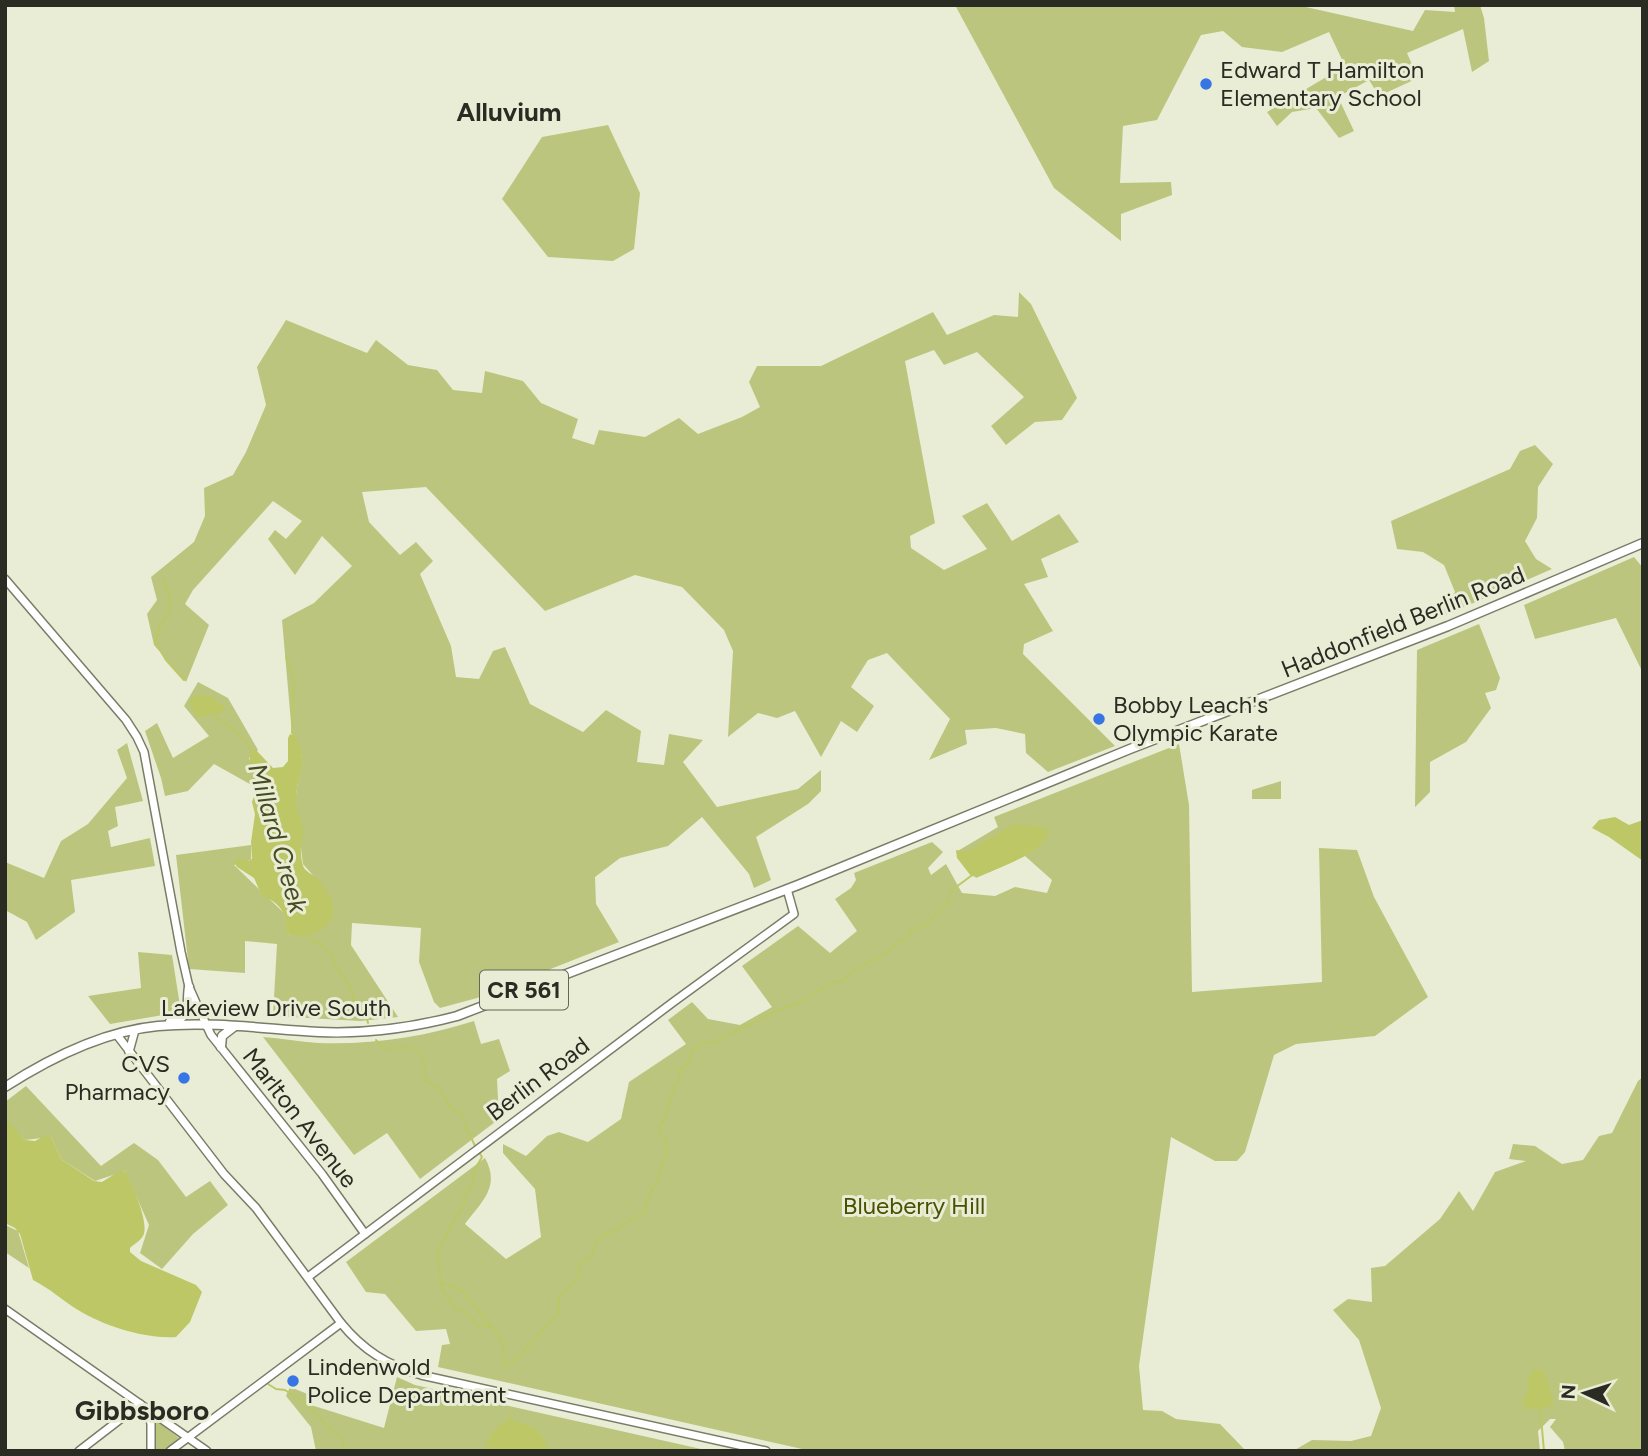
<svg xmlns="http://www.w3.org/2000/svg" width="1648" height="1456" viewBox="0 0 1648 1456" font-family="Figtree,sans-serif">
<rect width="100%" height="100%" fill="#e9edd5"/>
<!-- green -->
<g fill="#bcc57e">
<polygon points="955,5 1297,5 1413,31 1425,10 1455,12 1454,5 1480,5 1484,18 1489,61 1472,72 1463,29 1407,53 1418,78 1379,96 1369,80 1338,97 1354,131 1339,138 1316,108 1292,112 1277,126 1267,112 1345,66 1329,32 1282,52 1242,47 1223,31 1201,35 1157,120 1123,126 1120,183 1171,182 1172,195 1121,214 1121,241 1054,188"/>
<polygon points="608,125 640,193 634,249 613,261 548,257 502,199 542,137"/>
<polygon points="1019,292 1031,304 1077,398 1062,420 1035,422 1006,445 991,426 1024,397 977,352 944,365 934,350 905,361 935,523 910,536 911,548 944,570 987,549 962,516 987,503 1012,541 1059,514 1079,542 1041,559 1048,577 1024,584 1053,631 1024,644 1023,654 1115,746 1048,772 1026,753 1025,734 996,728 965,730 967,744 929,760 950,719 887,653 868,660 851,687 874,706 857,732 841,721 821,757 795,711 777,718 758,713 728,737 733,651 724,630 682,587 635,575 545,611 426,487 362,492 369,522 400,555 416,542 433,561 420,574 451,646 456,677 479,679 493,651 505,647 530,704 583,732 606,710 641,731 637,762 664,765 669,734 703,740 683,762 717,807 798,789 821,770 821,791 808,804 756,837 771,880 754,888 749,874 702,817 668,846 620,858 595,877 596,904 619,942 477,998 440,1008 434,1002 419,962 421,928 352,923 351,945 398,1017 360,1021 273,1016 277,944 245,941 245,973 189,969 176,855 251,845 251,860 234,865 285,914 289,935 325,889 303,864 295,801 302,757 292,734 282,620 314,603 352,566 322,536 295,575 268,539 275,530 286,539 302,521 273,501 193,590 185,604 209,625 186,682 154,645 147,614 157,600 151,577 194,542 205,516 204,488 233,475 246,452 266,405 257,367 286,320 367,353 376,340 408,365 437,370 453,390 482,393 485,371 523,381 541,403 578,419 572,438 594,445 599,430 645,437 679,418 698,434 742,417 760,407 749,382 757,366 821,366 933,312 947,335 994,315 1018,317"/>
<polygon points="1535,445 1553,464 1538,487 1537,518 1525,541 1536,559 1552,569 1432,621 1455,592 1444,565 1423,552 1397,549 1391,521 1510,469 1520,451"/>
<polygon points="1634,557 1643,568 1643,673 1616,618 1535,639 1524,605"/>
<polygon points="1479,624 1500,678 1496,690 1485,693 1491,708 1466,742 1430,762 1430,792 1415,807 1417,650"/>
<polygon points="198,682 228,698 258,750 249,758 257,788 214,764 188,791 165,796 161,778 145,731 157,723 173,758 209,736 184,706"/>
<polygon points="127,743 143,801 115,807 118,826 108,831 111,847 150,838 155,866 71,880 75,912 36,940 27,922 5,910 5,862 44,878 61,841 88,824 127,778 117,750"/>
<path d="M 1179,744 L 1189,805 L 1192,992 L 1322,982 L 1319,848 L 1357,850 L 1374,897 L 1428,997 L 1375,1036 L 1296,1044 L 1274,1055 L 1245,1152 L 1237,1161 L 1215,1161 L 1171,1137 L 1139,1366 L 1143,1410 L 1162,1411 L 1176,1419 L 1220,1424 L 1246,1451 L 811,1451 L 438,1367 L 442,1345 L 450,1344 L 446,1329 L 416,1331 L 385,1294 L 366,1292 L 346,1262 L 485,1158 C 501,1187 481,1202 465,1224 L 506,1259 L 541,1237 L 535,1189 L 503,1153 L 503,1144 L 526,1156 L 547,1136 L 559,1132 L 588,1142 L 621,1119 L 629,1082 L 686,1044 L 668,1020 L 692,1002 L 708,1019 L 740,1025 L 772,1007 L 742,966 L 798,926 L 830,953 L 857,931 L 835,899 L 851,888 L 856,880 L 854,873 L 932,842 L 943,852 L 928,868 L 931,875 L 946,864 L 962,893 L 995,896 L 1015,887 L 1047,893 L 1052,880 L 1025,856 L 976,878 L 956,852 L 998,827 L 994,817 Z"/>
<polygon points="1281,781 1281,799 1252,799 1252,790"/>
<polygon points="138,952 172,955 181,1012 110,1024 88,996 141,988"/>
<path d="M 474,1021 L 481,1044 L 499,1039 L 510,1071 L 497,1079 L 499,1119 L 420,1179 L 387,1133 L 354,1155 L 263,1037 C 281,1038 300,1042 318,1043 C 371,1045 424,1037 474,1021 Z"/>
<polygon points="1643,1077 1643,1451 1565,1451 1563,1442 1550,1427 1556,1419 1550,1419 1538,1431 1540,1451 1293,1451 1312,1440 1351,1441 1371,1436 1381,1408 1359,1340 1333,1310 1348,1299 1372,1302 1371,1268 1385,1266 1440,1219 1459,1191 1473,1211 1495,1172 1526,1161 1509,1159 1513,1144 1535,1146 1562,1164 1583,1160 1599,1136 1612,1133 1638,1081"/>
<polygon points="26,1086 101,1166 134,1143 158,1160 186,1197 210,1181 228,1205 193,1234 162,1269 140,1253 149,1225 125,1171 95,1181 61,1159 51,1137 25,1140 5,1120 5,1102"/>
<polygon points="5,1225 18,1231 29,1268 5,1252"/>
<polygon points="397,1377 415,1385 710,1451 316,1451 311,1427 286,1396 290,1387 310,1395 308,1404 384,1428"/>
<polygon points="156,1420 179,1438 164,1451 153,1451 153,1421"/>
</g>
<!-- water -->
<g fill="#bdc765">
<polygon points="201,695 212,697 224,706 225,712 197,717 189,703 194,696"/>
<path d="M 290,734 L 296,736 C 309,766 297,772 296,799 C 295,810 303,820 303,831 C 303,838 300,845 301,852 C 301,857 302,864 304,868 C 307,872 313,875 317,878 C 325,886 337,905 332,917 C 326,933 300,940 286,933 C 289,916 280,902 262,896 L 254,878 L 237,867 L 234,862 L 237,858 L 249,861 L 252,859 L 251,842 L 255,814 L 252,802 L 257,788 L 249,763 L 251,751 L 256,750 L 273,768 L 283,767 L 288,761 L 288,738 Z"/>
<polygon points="1615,817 1629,825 1643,820 1643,861 1609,837 1592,828 1599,820"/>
<path d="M 1014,824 L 1045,827 L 1048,831 C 1047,852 996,869 978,877 L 971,876 L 957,858 L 956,850 L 967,852 Z"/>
<path d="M 5,1118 L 25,1140 L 35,1141 L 44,1136 L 51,1137 L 61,1159 L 94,1181 L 102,1182 L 121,1170 L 126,1172 C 132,1185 150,1223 143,1236 C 140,1241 134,1244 130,1248 L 130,1252 L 141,1261 L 196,1285 L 202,1292 L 190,1322 L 176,1337 C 145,1339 104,1326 78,1310 C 62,1300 49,1288 33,1280 L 20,1234 L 15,1228 L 5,1223 Z"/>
<polygon points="1535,1368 1544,1371 1554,1402 1548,1408 1527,1409 1522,1404 1529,1386 1527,1379"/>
<path d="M 508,1420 C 528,1422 544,1430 548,1451 L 485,1451 C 486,1439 497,1425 508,1420 Z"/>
</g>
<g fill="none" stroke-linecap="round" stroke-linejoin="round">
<!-- stream -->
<g stroke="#bdc765" stroke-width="2">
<polyline points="163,581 170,595 168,601 171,607 160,626 156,643 166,660 184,680"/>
<polyline points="286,657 294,678 292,733"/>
<path d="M 212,713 C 219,723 228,725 237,732 C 240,734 249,747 252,751"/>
<polyline points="307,933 309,939 320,943 332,954 334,963 351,988 355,1008 366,1015 368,1023"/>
<path d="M 376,1040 L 385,1049 C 403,1049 412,1040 425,1061 C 421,1081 425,1079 438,1089 C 443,1093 447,1103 451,1109 C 464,1111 462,1115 465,1125 C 468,1132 473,1141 476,1148"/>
<polyline points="479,1152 482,1157 475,1169 470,1191 463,1195 465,1203 448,1230 438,1253 441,1288 456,1310 465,1311 478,1325 491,1327"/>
<path d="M 441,1283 L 460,1289 L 495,1331 L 503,1345 L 505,1367 L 513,1362 L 558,1314 L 559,1298 L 579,1278 L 579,1266 L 584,1260 L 591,1257 L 597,1239 L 617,1229 L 644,1212 L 651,1191 L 659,1179 L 662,1163 L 667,1157 L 666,1141 L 661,1136 L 659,1128 C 668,1115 668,1100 675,1086 C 678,1079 680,1084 680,1077 C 680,1075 679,1073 678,1071 L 688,1064 L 693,1048 L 704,1042 L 712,1043 L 778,1010 L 797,1004 L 833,982 L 842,981 L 849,974 L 894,948 L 898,941 L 906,939 L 912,929 L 926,925 L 948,902 L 952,890 L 971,876"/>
<polyline points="268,1384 276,1389 285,1390 306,1404 330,1429 341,1436 345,1451"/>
<polyline points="1540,1406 1544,1451"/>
<polyline points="510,1415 511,1422"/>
</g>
<!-- secondary casing -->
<g stroke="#797c67" stroke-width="10">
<g id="secondary">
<polyline points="5,579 126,720 137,737 144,752 181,952 189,987 197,1005 211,1035 322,1174 365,1234"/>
<path d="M 117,1035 L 224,1174 L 256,1208 L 341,1323 C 363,1350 387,1365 421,1375 L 766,1451"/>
<polyline points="129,1052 135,1030"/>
<polyline points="308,1277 672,1003 794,914 787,889"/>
<polyline points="5,1309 207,1451"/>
<polyline points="148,1410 151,1424 151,1451"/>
<polyline points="79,1451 140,1404"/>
<polyline points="170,1451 341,1323"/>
</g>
</g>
<!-- primary casing -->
<g stroke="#797c67" stroke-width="11">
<g id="primary">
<path d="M 170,1022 C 193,1018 186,1004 189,987"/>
<polyline points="221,1047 222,1036 235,1026"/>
<path d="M 5,1087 C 50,1058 105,1031 158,1026 C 212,1021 265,1029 319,1032 C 366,1034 412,1028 457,1016 L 798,885 L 1130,749 L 1448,626 L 1643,543"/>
</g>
</g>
<!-- secondary -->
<use href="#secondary" stroke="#fff" stroke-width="7"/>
<!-- primary -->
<use href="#primary" stroke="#fff" stroke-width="8"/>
</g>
<!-- markers -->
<g fill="#3875e4" stroke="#e9edd5" stroke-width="2.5">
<circle cx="1206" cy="84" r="7"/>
<circle cx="1099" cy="719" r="7"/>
<circle cx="184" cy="1078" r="7"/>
<circle cx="293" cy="1381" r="7"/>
</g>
<g text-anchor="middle" stroke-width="6" stroke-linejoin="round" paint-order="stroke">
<!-- shield labels -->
<rect fill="#e9edd5" stroke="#636658" stroke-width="2" x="480" y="970.5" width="88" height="39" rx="5"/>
<g font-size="23" font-weight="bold" fill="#2a2c23">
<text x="524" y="998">CR 561</text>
</g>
<!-- poi labels -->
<g font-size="24" fill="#2a2c23" stroke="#e9edd5" text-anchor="start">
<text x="1220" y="78">Edward T Hamilton<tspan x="1220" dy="28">Elementary School</tspan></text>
<text x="1113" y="713">Bobby Leach's<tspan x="1113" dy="28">Olympic Karate</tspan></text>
<text x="170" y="1072" text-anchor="end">CVS<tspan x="170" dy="28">Pharmacy</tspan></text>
<text x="307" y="1375">Lindenwold<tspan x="307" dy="28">Police Department</tspan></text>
</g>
<!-- street labels -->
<g font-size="24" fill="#2a2c23" stroke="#e9edd5">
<text transform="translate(1403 622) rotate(-22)" y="8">Haddonfield Berlin Road</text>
<text x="276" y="1016">Lakeview Drive South</text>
<text transform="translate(538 1079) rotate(-37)" y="8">Berlin Road</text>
<text transform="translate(300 1118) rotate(52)" y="8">Marlton Avenue</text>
</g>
<!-- park labels -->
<g font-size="24" fill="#4b5001" stroke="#e9edd5">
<text x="914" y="1214">Blueberry Hill</text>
</g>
<!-- neighbourhood labels -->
<g font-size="26" font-weight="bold" fill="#2a2c23" stroke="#e9edd5">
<text x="509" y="121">Alluvium</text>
</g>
<!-- water labels -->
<g font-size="26" font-style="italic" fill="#474c22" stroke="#e9edd5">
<text transform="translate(278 838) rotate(74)" y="9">Millard Creek</text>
</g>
<!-- quarter labels -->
<g font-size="28" font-weight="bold" fill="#2a2c23" stroke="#e9edd5">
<text x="142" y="1420">Gibbsboro</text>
</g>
</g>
<!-- border -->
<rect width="1648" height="1456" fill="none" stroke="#2a2c23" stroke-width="14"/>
<!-- north arrow -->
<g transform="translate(1585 1393) rotate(274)" stroke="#e9edd5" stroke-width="5" paint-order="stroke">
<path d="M0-5L12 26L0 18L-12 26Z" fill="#2a2c23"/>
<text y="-10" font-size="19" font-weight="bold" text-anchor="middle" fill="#2a2c23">N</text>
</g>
</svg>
